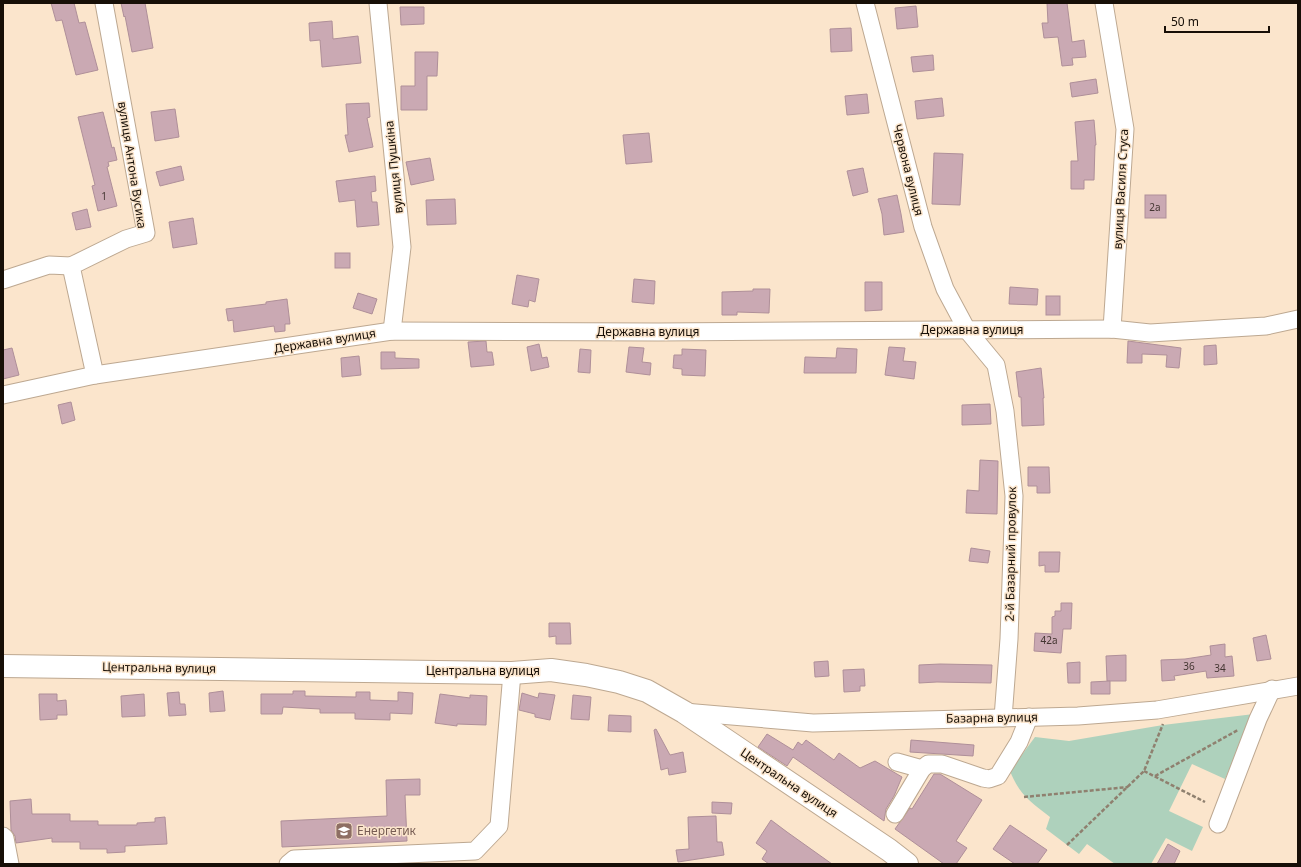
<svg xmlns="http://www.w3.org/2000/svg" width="1301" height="867" viewBox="0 0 1301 867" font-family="'Noto Sans',sans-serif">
<rect width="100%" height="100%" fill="#fbe5cc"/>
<!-- green -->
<path fill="#aed1bc" d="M 1254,714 L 1225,779 L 1192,764 L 1169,811 L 1203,827 L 1192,851 L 1166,838 L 1151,864 L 1115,864 L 1087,844 L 1079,854 L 1046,829 L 1050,817 C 1030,801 1020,796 1010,771 L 1035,737 L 1069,741 L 1163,725 Z"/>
<!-- building -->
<g fill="#caa9b3" stroke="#af8f99">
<polygon points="51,3 74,3 79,23 85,22 98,70 76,75 62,20 56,21"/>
<polygon points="121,3 145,3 153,48 132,52 125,16 124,17"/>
<polygon points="1047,3 1067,3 1072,42 1084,40 1086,57 1072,58 1073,65 1062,66 1058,37 1044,38 1042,23 1048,23"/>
<polygon points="916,6 918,27 897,29 895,8"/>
<polygon points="400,7 424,7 424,24 401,25"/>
<polygon points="332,21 333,39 358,36 361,63 322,67 320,40 310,41 309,23"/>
<polygon points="851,28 852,51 831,52 830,29"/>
<polygon points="415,52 438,52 437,76 427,76 427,110 401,110 401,86 415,86"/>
<polygon points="933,55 934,70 913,72 911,57"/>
<polygon points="1096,79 1098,93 1072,97 1070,83"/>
<polygon points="867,94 869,113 847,115 845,96"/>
<polygon points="942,98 944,116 917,119 915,101"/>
<polygon points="369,103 370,117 367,118 373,147 349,152 345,135 348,135 346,104"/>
<polygon points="175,109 179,137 155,141 151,112"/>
<polygon points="103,112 112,148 114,147 117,160 108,162 109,166 107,167 117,206 98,211 92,186 95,185 78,117"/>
<polygon points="1094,120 1096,145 1095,145 1094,180 1084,180 1084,189 1071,189 1071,161 1078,161 1075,122"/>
<polygon points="649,133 652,162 626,164 623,135"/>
<polygon points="934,153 963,154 960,205 932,204"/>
<polygon points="430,158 434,180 411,185 406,162"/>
<polygon points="181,166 184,180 160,186 156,172"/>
<polygon points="863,168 868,192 853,196 847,171"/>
<polygon points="375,176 376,191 371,192 372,202 377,202 379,225 357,227 355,200 339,202 336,181"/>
<polygon points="897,195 901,214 904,232 884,235 882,214 878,199"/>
<rect x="1145" y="195" width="21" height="23"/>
<polygon points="455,199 456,224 427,225 426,200"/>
<polygon points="87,209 91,227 76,230 72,213"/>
<polygon points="193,218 197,244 173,248 169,222"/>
<rect x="335" y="253" width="15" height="15"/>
<polygon points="517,275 539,279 535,302 529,300 528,307 512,304"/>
<polygon points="634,279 655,281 654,304 632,302"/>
<polygon points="865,282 882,282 882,310 865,311"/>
<polygon points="1010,287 1038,289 1037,305 1009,304"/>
<polygon points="753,289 770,289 769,313 737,312 737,315 722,315 722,292 753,291"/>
<polygon points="358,293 377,299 372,314 353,308"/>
<rect x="1046" y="296" width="14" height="19"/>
<polygon points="287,299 290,324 285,324 285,331 275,332 274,326 234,332 233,320 228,321 226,309 266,304 266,302"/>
<polygon points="486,341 487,352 492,352 494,365 471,367 468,342"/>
<polygon points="1128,341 1181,348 1179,368 1166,367 1167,355 1142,354 1142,363 1127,363"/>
<polygon points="539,344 542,358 547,357 549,367 531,371 527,347"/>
<polygon points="1216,345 1217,364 1204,365 1204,346"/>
<polygon points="629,347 644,348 642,362 651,363 650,375 626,372"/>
<polygon points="889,347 905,348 903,361 916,362 914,379 885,375"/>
<polygon points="12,348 19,375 3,379 3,350"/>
<polygon points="837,348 857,349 856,373 804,373 805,357 836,358"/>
<polygon points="580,349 591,350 590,373 578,372"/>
<polygon points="682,349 706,350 705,376 682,375 682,369 673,368 674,355 682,355"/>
<polygon points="381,352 395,352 395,358 419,359 419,368 381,369"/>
<polygon points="359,356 361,375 342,377 341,358"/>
<polygon points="1041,368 1044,398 1043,398 1044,425 1022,426 1021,397 1019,397 1016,372"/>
<polygon points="71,402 75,420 62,424 58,405"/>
<polygon points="990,404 991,424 962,425 962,405"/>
<polygon points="980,460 998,461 997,514 966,513 967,490 979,491"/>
<polygon points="1028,467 1049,467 1050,493 1037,493 1037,486 1028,486"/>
<polygon points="971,548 990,551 988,563 969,561"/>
<polygon points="1039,552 1060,552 1059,572 1045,572 1045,565 1039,566"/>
<polygon points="1061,603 1072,603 1071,629 1063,629 1061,653 1034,651 1035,633 1052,634 1052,617 1055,616 1055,611 1061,611"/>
<polygon points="549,623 570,623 571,644 556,644 556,636 549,637"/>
<polygon points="1266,635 1271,659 1257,661 1253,638"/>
<polygon points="1225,644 1225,657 1232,656 1234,676 1207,678 1206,671 1174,676 1175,680 1162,681 1161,660 1185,659 1211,655 1210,646"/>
<polygon points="1126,655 1126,681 1107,681 1106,656"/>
<polygon points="828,661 829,676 815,677 814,662"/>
<polygon points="1080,662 1080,683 1068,683 1067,663"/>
<polygon points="940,664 992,665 991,683 937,682 919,683 919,665"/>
<polygon points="864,669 865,686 860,686 860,691 844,692 843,670"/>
<polygon points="1110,681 1110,694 1091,694 1091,682"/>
<polygon points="223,691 225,711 210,712 209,693"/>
<polygon points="293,691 305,691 305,696 356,697 356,692 370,692 370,700 398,701 398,692 413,693 412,714 390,713 390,720 355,719 355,713 320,713 320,709 283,707 282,714 261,714 261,694 293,694"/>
<polygon points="179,692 180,704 185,704 186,715 169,716 167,693"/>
<polygon points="522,693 538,698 539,693 555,695 550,720 535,717 535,714 519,710"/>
<polygon points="39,694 57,694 57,701 66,700 67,715 57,715 57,719 40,720"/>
<polygon points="144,694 145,716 122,717 121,696"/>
<polygon points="440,694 470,698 470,695 487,696 486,725 457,724 457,726 435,723"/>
<polygon points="573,695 591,697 589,720 571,719"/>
<polygon points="609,715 631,716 631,732 608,731"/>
<polygon points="656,729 670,755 683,752 686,772 669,775 668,768 661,770 654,730"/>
<polygon points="767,734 793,750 798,742 802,745 806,740 834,760 839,753 860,768 875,761 902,777 894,796 886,809 884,821 793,757 787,766 758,747"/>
<polygon points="911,740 974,745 973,756 910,752"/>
<polygon points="934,774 940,774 982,800 956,841 967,848 956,864 944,864 895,829 910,808 912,809"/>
<polygon points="420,779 420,795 405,795 407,841 282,847 281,821 387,816 386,780"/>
<polygon points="31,799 32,814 70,814 70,821 98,821 98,825 137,825 137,823 155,822 155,818 165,817 167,844 125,846 125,852 107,853 107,849 80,849 80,842 52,842 52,838 16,843 15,836 11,830 10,801"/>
<polygon points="712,802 732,803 731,814 712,813"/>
<polygon points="716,816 717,842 722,842 724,855 678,862 676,850 689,849 688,817"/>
<polygon points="771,820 787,832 832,864 769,864 762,859 767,851 756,843"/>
<polygon points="1010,825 1047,850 1037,864 1015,864 993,849"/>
<polygon points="1168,844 1180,851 1174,864 1157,864"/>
</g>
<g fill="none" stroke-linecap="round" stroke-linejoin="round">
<!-- minor casing -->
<g stroke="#bda891" stroke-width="19">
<g id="minor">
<polyline points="378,3 402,247 392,331"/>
<polyline points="865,3 923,227 945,289 967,330 996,365 1005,411 1014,496 1009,639 1003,718"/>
<polyline points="1104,3 1125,129 1112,329"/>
<polyline points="3,280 49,265 71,266"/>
<polyline points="95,375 71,266 126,239 146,233 104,3"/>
<polyline points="3,395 95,375 392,331 658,332 1112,329 1150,333 1266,326 1298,319"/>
<polyline points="684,712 813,723 1078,716 1157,710 1298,686"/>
<polyline points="897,762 922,769"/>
<polyline points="895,814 922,769 928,764 942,764 983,778 989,779 998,776 1019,742 1029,717"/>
<polyline points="1218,824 1258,719 1272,689"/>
<polyline points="3,836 5,838 10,864"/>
<polyline points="288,864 294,859 475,851 499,826 512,673"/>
</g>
</g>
<!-- major casing -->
<g stroke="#bda891" stroke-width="24">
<polyline id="major" points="3,666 512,673 551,670 586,675 619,682 647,691 684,712 889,850 907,864"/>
</g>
<!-- path -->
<g stroke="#8f806f" stroke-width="2.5" stroke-dasharray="4 2" stroke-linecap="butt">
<polyline points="1144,771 1205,802"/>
<polyline points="1155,776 1238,730"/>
<polyline points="1024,797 1128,787"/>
<polyline points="1067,845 1144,771 1163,724"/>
</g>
<!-- minor -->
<use href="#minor" stroke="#fff" stroke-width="17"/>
<!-- major -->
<use href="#major" stroke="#fff" stroke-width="22"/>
</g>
<!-- icons -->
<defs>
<g id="school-square" transform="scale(0.9)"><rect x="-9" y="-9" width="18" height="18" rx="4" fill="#8d6e63" stroke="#fbe5cc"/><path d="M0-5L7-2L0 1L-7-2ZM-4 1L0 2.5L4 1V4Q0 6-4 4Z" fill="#fff"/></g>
</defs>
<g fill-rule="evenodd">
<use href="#school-square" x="344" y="831"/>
</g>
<g text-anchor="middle" stroke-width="3" stroke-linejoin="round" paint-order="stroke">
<!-- number labels -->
<g font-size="10" fill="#443632">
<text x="104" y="200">1</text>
<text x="1155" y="211">2а</text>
<text x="1049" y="644">42а</text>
<text x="1189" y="670">36</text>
<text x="1220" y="672">34</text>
</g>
<!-- street labels -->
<g font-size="12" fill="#170f07" stroke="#fbe5cc">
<text transform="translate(132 165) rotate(81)" y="4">вулиця Антона Вусика</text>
<text transform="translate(394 167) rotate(-96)" y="4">вулиця Пушкіна</text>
<text transform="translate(908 170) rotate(76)" y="4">Червона вулиця</text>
<text transform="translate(1121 189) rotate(-87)" y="4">вулиця Василя Стуса</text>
<text x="972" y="334">Державна вулиця</text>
<text x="648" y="336">Державна вулиця</text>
<text transform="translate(325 341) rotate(-9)" y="4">Державна вулиця</text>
<text transform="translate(1011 554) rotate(-89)" y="4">2-й Базарний провулок</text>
<text transform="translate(159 668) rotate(1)" y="4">Центральна вулиця</text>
<text x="483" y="675">Центральна вулиця</text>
<text transform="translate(992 718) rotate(-1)" y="4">Базарна вулиця</text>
<text transform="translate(789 783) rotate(34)" y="4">Центральна вулиця</text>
</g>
<!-- education labels -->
<g font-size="12" fill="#785e54" stroke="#fbe5cc" text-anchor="start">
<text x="357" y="835">Енергетик</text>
</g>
</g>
<!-- border -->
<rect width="1301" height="867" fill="none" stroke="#170f07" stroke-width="8"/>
<!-- scale -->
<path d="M1165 26v6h104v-6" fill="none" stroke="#170f07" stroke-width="2"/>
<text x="1171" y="26" font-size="12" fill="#170f07" stroke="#fbe5cc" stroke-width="3" paint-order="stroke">50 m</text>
</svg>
